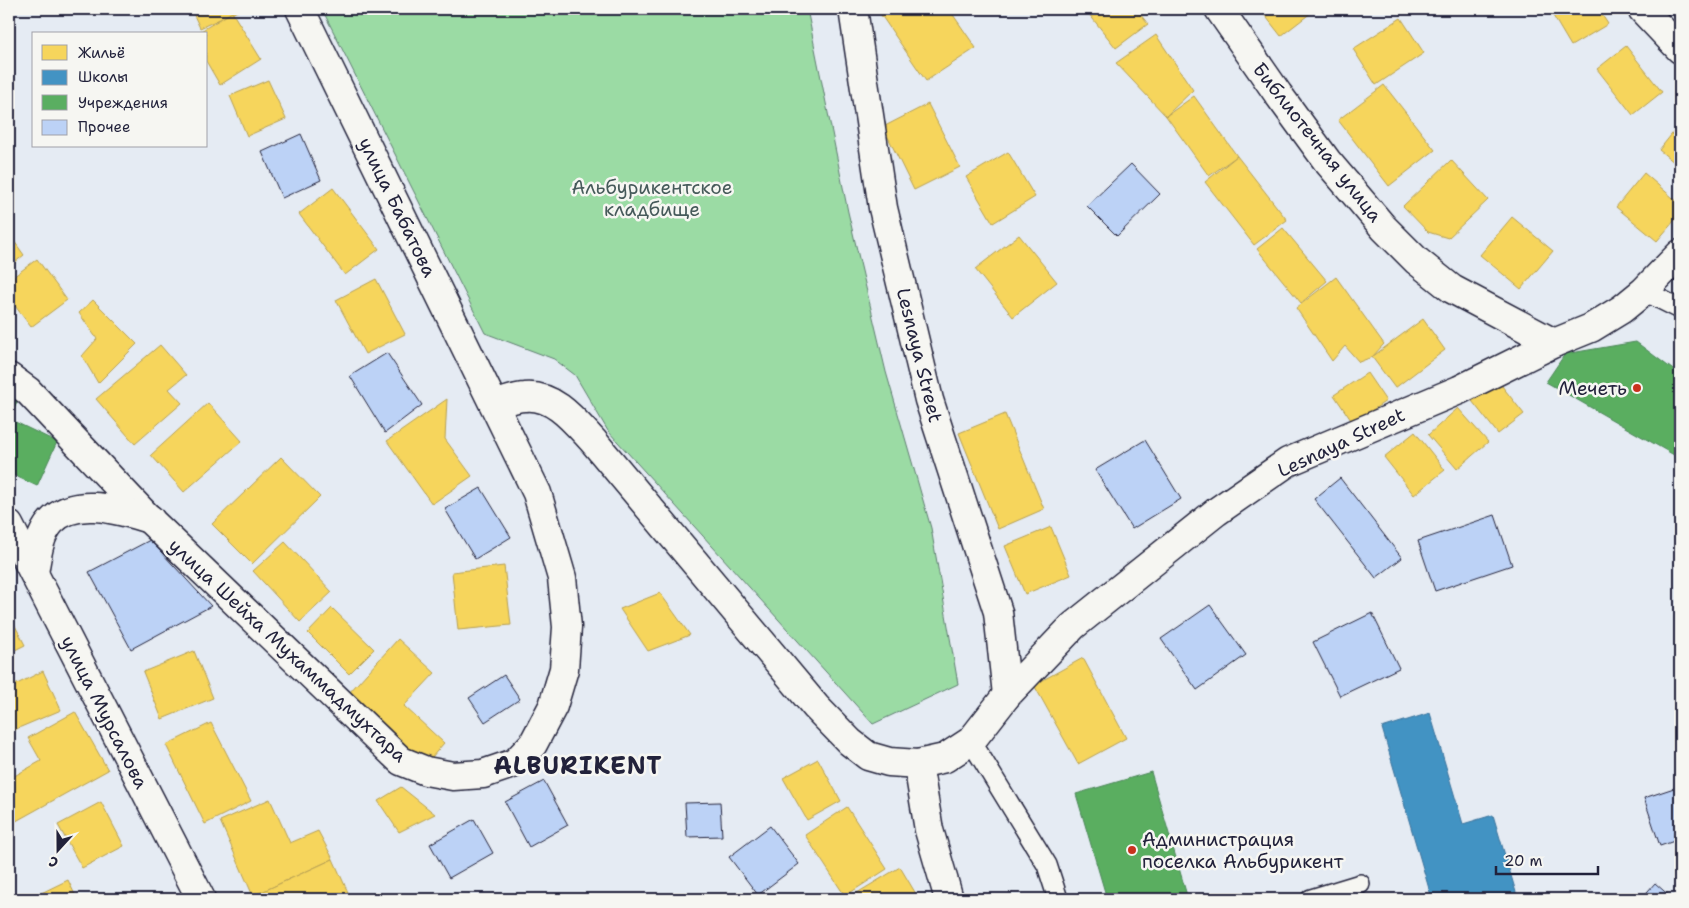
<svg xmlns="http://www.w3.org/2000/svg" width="1689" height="908" viewBox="0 0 1689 908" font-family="'Shantell Sans',sans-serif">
<rect width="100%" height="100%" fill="#e5ebf3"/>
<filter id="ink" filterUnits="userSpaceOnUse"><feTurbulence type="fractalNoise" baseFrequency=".02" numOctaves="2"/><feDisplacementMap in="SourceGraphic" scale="10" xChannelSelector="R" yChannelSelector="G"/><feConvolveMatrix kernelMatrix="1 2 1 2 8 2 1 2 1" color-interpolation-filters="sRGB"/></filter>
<g filter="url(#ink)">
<!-- green -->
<polygon fill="#9bdba4" stroke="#5e7e70" points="322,9 807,9 848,212 886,372 931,528 958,684 873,724 608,431 575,375 554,359 485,333"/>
<!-- homes -->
<g fill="#f6d55c" stroke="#b69f52">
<polygon points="191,9 242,9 200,28"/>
<polygon points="890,9 949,9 976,48 926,81 881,15"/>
<polygon points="1085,9 1136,9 1148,24 1116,48"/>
<polygon points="1260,9 1316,9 1281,36"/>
<polygon points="1549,9 1598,9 1608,24 1571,46"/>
<polygon points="232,12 261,59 220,85 206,61 206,34 196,34"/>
<polygon points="1401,18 1424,53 1376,85 1353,49"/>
<polygon points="1156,35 1193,90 1166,116 1116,63"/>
<polygon points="1626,46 1662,92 1633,115 1597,69"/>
<polygon points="268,80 286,119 247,136 230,96"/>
<polygon points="1384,85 1435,150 1389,186 1338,120"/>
<polygon points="1194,96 1237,156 1209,176 1166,116"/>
<polygon points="928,104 960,167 914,190 883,127"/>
<polygon points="1680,124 1680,167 1659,150"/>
<polygon points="1008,152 1035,197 993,223 966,177"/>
<polygon points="1237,156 1287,220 1254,245 1205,182"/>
<polygon points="1451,160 1488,200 1448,238 1428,232 1403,206"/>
<polygon points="1644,173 1680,204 1680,214 1657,241 1616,207"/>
<polygon points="333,188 379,249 345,275 299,214"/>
<polygon points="1512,217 1553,251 1521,289 1480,255"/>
<polygon points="1283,228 1327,281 1301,303 1257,249"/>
<polygon points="9,234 24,255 9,267"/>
<polygon points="1019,235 1057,282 1013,317 975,269"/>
<polygon points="37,259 67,300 31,327 9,298 9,280"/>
<polygon points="1336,277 1384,344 1372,357 1359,362 1345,346 1332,361 1296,308"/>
<polygon points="376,279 405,334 365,354 336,300"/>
<polygon points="93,300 137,344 98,383 82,356 97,339 79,313"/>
<polygon points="1423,319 1445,350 1395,388 1372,357"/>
<polygon points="160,345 186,375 169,389 182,403 135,444 96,399"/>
<polygon points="1367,373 1386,401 1353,423 1334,395"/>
<polygon points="1498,381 1524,414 1498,434 1472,401"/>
<polygon points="447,399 445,439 472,476 432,504 387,441"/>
<polygon points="208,403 242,441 184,492 151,455"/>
<polygon points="1458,408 1488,442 1457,469 1428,435"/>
<polygon points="1005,414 1044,509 998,529 959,433"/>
<polygon points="1415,432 1445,470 1414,495 1384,457"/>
<polygon points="281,457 320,497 252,564 212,524"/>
<polygon points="1051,527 1071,575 1025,594 1005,546"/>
<polygon points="285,542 332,592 300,622 253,571"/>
<polygon points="504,566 511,625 458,630 452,572"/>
<polygon points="660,593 690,635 648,651 620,609"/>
<polygon points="332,608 374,649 349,674 308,633"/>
<polygon points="9,614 25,645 9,653"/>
<polygon points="398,639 435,673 404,706 444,743 425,765 348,694"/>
<polygon points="194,651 213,698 162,719 143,672"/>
<polygon points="1083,658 1126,738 1078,764 1034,685"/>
<polygon points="43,671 61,710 9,732 9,688"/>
<polygon points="75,712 108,770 9,825 9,779 41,761 28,738"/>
<polygon points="211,723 251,801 205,824 166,745"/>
<polygon points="818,759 841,801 807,820 783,778"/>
<polygon points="401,787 435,814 399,832 378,801"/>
<polygon points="270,799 290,843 318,831 333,859 253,896 220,821"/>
<polygon points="101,802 124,846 82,868 58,825"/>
<polygon points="847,807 887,869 845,896 805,835"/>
<polygon points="333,859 351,899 255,899 253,896"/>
<polygon points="900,867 919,899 854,899 852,896"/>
<polygon points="68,880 77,899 29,899"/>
</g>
<!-- schools -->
<polygon fill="#4393c3" stroke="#39719a" points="1430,713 1463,824 1493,815 1518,899 1432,899 1382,728"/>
<!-- public -->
<g fill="#5aae61" stroke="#498456">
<polygon points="1636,342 1680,375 1680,449 1674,455 1546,382 1565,354"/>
<polygon points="9,392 19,397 9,419 57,442 37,486 9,473"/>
<polygon points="1151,772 1188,899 1107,899 1076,794"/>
</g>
<!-- building -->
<g fill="#bcd2f6" stroke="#22223b">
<polygon points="301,134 321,180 282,198 262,152"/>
<polygon points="1131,164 1160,194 1117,236 1087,206"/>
<polygon points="387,353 422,405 385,433 350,376"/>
<polygon points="1145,440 1181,499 1132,529 1095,470"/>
<polygon points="1340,478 1402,558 1376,578 1314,499"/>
<polygon points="481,488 511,537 475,559 445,509"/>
<polygon points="1495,515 1512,565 1435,591 1418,541"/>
<polygon points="150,540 211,606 131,649 89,572"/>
<polygon points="1210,605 1246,655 1197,690 1161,639"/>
<polygon points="1372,613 1399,668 1340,696 1313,642"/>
<polygon points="504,675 520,699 485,722 469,698"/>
<polygon points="544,781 568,825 529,847 505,802"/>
<polygon points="1680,786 1680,839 1660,846 1644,798"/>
<polygon points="720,802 722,836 687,837 685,803"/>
<polygon points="474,819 493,853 449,878 430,844"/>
<polygon points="770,826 799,864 758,895 729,857"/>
<polygon points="1655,883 1673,899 1641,899"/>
</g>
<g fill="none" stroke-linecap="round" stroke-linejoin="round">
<!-- service casing -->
<g stroke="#22223b" stroke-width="22">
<g id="service">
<polyline points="1644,291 1680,309"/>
<polyline points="971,741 1047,865 1058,899"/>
<polyline points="1311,899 1360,884"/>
</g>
</g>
<!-- minor casing -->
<g stroke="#22223b" stroke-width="31">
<g id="minor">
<polyline points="853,9 883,208 929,400 998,612 1007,695"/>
<polyline points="1219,9 1278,94 1327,161 1384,228 1417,261 1452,289 1554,343"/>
<polyline points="1642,9 1680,49"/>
<polyline points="9,377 28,391 150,520 401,761 426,771 453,776 483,774 515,763 533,744 553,706 564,669 567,627 562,578 537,493 300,9"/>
<path d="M 495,405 C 504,402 515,397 525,397 C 555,394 576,423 594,442 L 816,707 L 850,742 L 868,756 L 889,762 L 918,764 L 945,758 L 971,741 L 1007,695 L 1073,626 L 1216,512 L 1288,462 L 1459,390 L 1554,343 L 1591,328 L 1622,309 L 1644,291 L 1680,254"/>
<polyline points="9,525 201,899"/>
<path d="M 34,573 C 37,556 39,535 51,522 C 75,495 121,511 150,519"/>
<polyline points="918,764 929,830 949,899"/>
</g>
</g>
<!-- service -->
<use href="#service" stroke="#f6f6f2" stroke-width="19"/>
<!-- minor -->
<use href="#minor" stroke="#f6f6f2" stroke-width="28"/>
</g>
</g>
<!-- markers -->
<g fill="#c8321e" stroke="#f6f6f2" stroke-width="2">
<circle cx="1637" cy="388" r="5"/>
<circle cx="1132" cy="850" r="5"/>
</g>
<g text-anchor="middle" stroke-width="5" stroke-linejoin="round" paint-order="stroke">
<!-- street labels -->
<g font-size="19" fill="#22223b" stroke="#f6f6f2">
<text transform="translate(1318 142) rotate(52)" y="7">Библиотечная улица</text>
<text transform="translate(398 207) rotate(64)" y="7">улица Бабатова</text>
<text transform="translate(920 355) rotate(76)" y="7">Lesnaya Street</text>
<text transform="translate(1341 442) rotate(-25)" y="7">Lesnaya Street</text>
<text transform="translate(288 650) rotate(43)" y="7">улица Шейха Мухаммадмухтара</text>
<text transform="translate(105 712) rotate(63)" y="7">улица Мурсалова</text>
</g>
<!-- park labels -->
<g font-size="19" fill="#465a5a" stroke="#f6f6f2">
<text x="652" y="194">Альбурикентское<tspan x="652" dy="22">кладбище</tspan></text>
</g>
<!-- poi labels -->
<g font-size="19" fill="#22223b" stroke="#f6f6f2" text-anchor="end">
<text x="1627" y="395">Мечеть</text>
<text x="1142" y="846" text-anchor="start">Администрация<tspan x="1142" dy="22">поселка Альбурикент</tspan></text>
</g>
<!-- district labels -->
<g font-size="24" font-weight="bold" letter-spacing="1" fill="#22223b" stroke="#f6f6f2">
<text x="578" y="774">ALBURIKENT</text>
</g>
</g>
<!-- margin -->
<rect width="1689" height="908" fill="none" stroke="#f6f6f2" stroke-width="30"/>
<rect x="15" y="15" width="1659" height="878" fill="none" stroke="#22223b" stroke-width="2" filter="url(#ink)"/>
<!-- legend -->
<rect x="32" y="32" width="175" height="115" fill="#f6f6f2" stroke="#a1a1a9"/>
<rect x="42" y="45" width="25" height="15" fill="#f6d55c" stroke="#a1a1a9"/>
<text x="78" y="58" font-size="15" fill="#22223b">Жильё</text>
<rect x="42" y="70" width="25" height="15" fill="#4393c3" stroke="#a1a1a9"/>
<text x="78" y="82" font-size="15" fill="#22223b">Школы</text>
<rect x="42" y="95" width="25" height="15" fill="#5aae61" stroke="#a1a1a9"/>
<text x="78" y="108" font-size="15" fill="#22223b">Учреждения</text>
<rect x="42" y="120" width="25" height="15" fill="#bcd2f6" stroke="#a1a1a9"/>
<text x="78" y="132" font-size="15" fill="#22223b">Прочее</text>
<!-- north arrow -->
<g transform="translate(58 850) rotate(201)" stroke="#f6f6f2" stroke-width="4" paint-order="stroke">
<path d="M0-4L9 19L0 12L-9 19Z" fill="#22223b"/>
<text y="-8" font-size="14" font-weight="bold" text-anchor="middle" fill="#22223b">С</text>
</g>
<!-- scale -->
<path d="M1496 866v8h102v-8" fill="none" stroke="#22223b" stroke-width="2.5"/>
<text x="1504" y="866" font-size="15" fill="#22223b" stroke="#f6f6f2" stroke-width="4" paint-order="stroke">20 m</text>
</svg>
